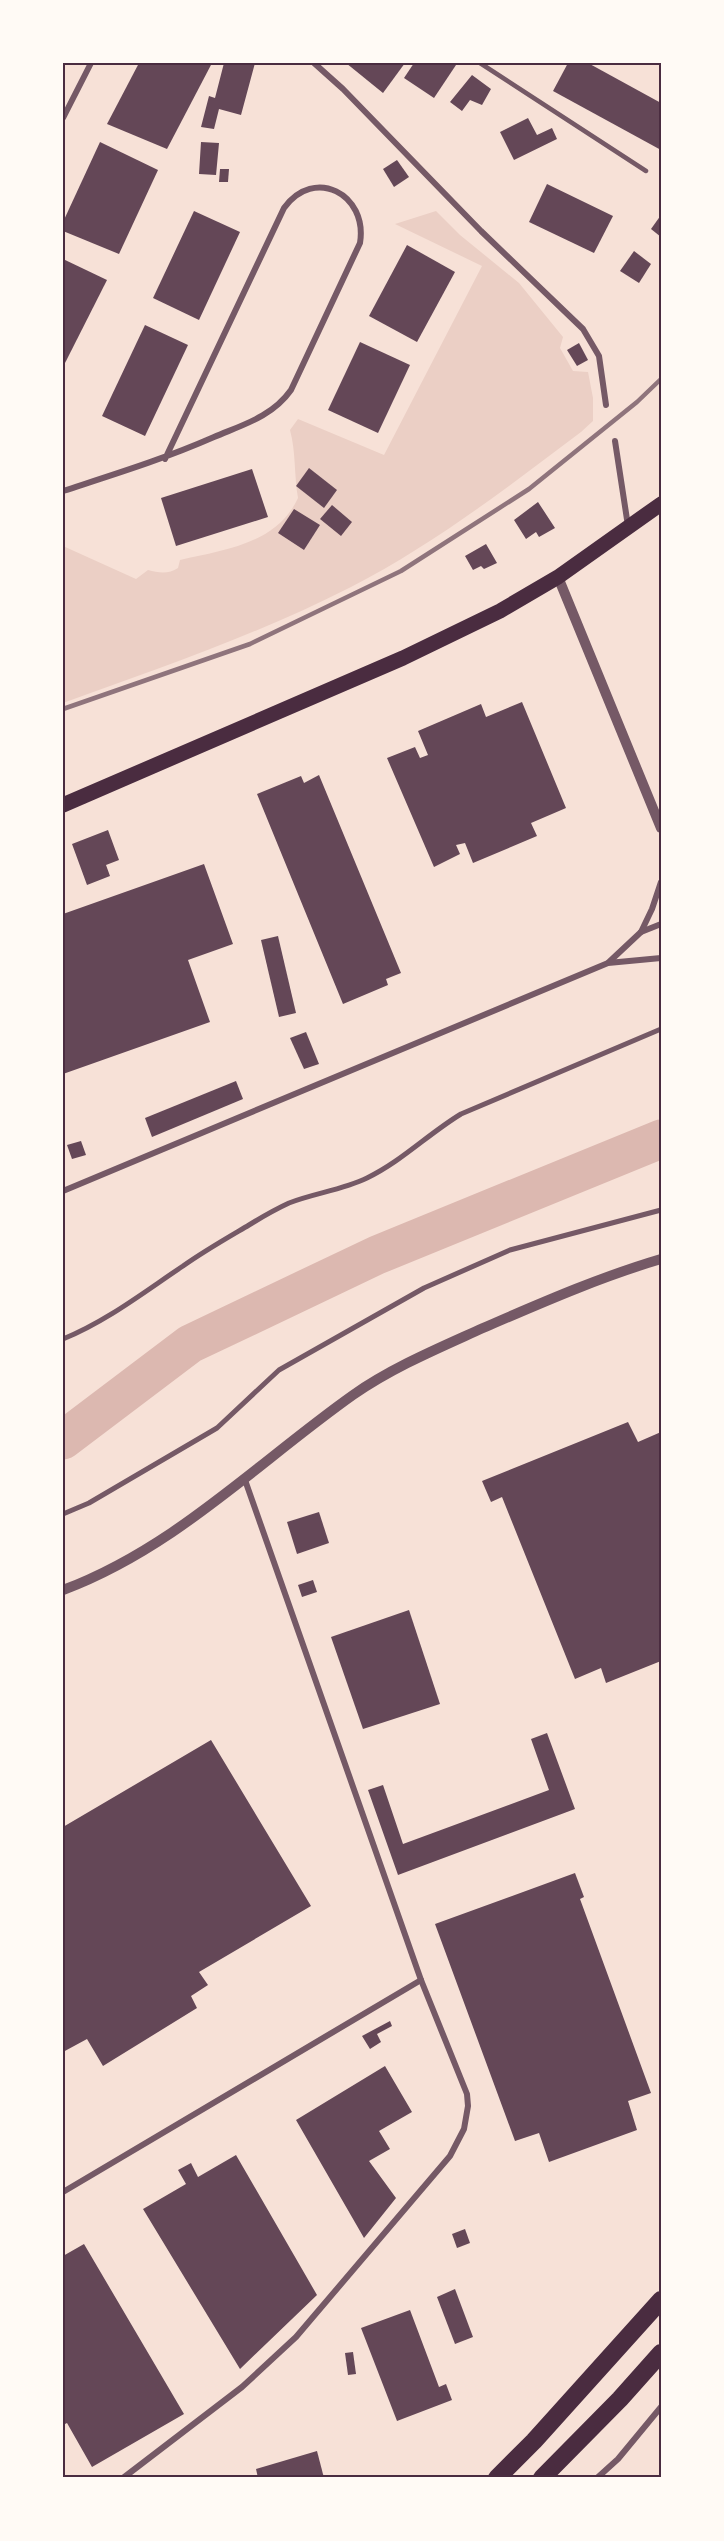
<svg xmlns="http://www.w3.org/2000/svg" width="724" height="2541" viewBox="0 0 724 2541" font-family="Jost,sans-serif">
<rect width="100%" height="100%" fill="#f7e1d7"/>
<!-- green -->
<path fill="#ebcfc5" d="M 436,211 L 460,235 L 519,283 L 563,337 L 560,348 L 573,371 L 588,372 L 593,398 L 593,421 L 581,432 C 508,487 433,545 351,587 C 259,634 160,668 63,703 L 63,546 L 136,579 L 148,570 C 159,573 169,574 178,568 L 180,560 C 224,550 277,544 298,498 C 294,475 296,452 290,430 L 298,419 L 384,455 L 482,266 L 395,224 Z"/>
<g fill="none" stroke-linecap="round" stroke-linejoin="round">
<!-- river -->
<polyline stroke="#dcb8b0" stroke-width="39" points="63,1440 190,1344 377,1255 661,1139"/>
</g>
<!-- building -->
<g fill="#644757">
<polygon points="139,63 212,63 167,149 107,124"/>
<polygon points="224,63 255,63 241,115 219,109 214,129 201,127 209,96 215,98"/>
<polygon points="346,63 405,63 383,93"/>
<polygon points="414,63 453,63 456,65 434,98 404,78"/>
<polygon points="568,63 588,63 661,103 661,150 553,91"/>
<polygon points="472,75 491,89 482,105 470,100 462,111 450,102"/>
<polygon points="528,118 537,135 552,128 557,139 514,160 500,132"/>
<polygon points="100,142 158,170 119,254 63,231 63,222"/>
<polygon points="201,142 219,143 216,175 199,174"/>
<polygon points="397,160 409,177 394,187 383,169"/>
<polygon points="220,169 229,169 228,182 219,182"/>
<polygon points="547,184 613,216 594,253 529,222"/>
<polygon points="194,211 240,232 199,320 153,298"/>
<polygon points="661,215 661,237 651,229"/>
<polygon points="407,245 455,272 417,342 369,316"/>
<polygon points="634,251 651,264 639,283 620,271"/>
<polygon points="63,259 107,280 63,367"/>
<polygon points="145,325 188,345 145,436 102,416"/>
<polygon points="360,342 410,365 378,433 328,410"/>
<polygon points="579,343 588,360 577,366 567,350"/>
<polygon points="309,468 337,490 324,508 296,486"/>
<polygon points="252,469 268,517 176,546 161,498"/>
<polygon points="538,502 555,528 539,537 536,532 526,539 514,520"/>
<polygon points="332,505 352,522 341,536 320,519"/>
<polygon points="294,509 320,525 304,550 278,533"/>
<polygon points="486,544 497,563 484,569 481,566 473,570 465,556"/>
<polygon points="522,702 566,808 531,823 537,836 473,863 465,843 456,845 460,854 434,867 387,758 415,747 420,758 428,755 418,731 481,704 486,717"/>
<polygon points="319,775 401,973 386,979 388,985 343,1004 257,794 301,776 304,783"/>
<polygon points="108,830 119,860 106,865 110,876 87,885 72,844"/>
<polygon points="204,864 233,944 188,960 210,1022 63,1074 63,914"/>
<polygon points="278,936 296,1013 279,1017 261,940"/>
<polygon points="306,1032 319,1064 304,1069 290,1038"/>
<polygon points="236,1081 243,1099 152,1137 145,1118"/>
<polygon points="81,1141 86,1155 72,1159 67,1145"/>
<polygon points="628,1422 638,1442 661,1432 661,1661 606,1683 601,1668 575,1679 502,1497 491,1502 482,1481"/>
<polygon points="319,1512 329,1543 297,1554 287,1522"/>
<polygon points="313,1580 317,1592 302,1597 298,1585"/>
<polygon points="409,1610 440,1704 363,1729 331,1637"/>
<polygon points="547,1733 575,1809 398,1875 368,1790 383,1785 403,1844 549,1790 531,1739"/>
<polygon points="211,1740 311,1906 199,1972 208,1985 191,1996 197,2008 103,2066 87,2039 63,2052 63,1827"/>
<polygon points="575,1873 584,1897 580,1899 651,2093 628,2101 637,2130 549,2162 539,2133 515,2141 435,1924"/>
<polygon points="390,2021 392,2026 377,2034 381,2042 370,2049 362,2036"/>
<polygon points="385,2066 412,2112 379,2131 390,2149 369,2161 396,2198 364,2238 296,2120"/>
<polygon points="236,2155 317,2295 240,2369 143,2209 186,2184 178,2170 191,2163 198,2177"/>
<polygon points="465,2229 470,2243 457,2248 452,2234"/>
<polygon points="84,2244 184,2414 92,2467 67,2423 63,2425 63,2256"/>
<polygon points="455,2289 473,2337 455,2344 437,2297"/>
<polygon points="410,2310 439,2387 446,2384 452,2400 397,2421 361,2328"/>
<polygon points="353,2352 356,2374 348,2375 345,2353"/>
<polygon points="317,2451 324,2478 258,2478 256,2469"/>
</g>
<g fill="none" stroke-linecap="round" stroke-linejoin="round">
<!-- service -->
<polyline stroke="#755966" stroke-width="4.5" points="480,63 646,171"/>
<!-- pedestrian -->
<g stroke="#755966" stroke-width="5">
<path d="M 63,1339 C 107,1321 144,1292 183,1266 C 204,1251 227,1238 249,1225 C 262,1217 276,1209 289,1203 C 315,1193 342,1190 367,1178 C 402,1161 428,1134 461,1114 L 661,1029"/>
<polyline points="63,1514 89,1503 217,1428 279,1370 424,1288 510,1250 661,1210"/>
</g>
<!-- minor -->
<g stroke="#755966" stroke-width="6">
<polyline points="314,63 343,89 481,231 583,329 599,356 606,405"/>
<polyline points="63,118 91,63"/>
<polyline points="615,441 628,526"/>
<path d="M 63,491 C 115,474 164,459 214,437 C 242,425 272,417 291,390 L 360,243 C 368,194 314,166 284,208 L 165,459"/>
<polyline points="641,932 661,924"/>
<polyline points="609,962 641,932 652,909 661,882"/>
<polyline points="63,1191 608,963 661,958"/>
<polyline points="63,2192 421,1980"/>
<polyline points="123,2478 242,2387 296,2337 450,2156 464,2129 468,2106 467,2094 421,1980 245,1480"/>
<polyline points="597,2478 618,2459 661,2407"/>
</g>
<!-- tertiary -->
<g stroke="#755966" stroke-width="10">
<polyline points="558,577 661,828"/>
<path d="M 63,1590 C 175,1548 257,1463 353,1395 C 393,1367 439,1348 483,1328 C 541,1303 600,1277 661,1259"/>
</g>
<!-- primary -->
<polyline stroke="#4a2c40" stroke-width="15" points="63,805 403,658 500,611 558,577 661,504"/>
<!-- motorway -->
<g stroke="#4a2c40" stroke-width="18">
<polyline points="497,2478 534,2441 661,2300"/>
<polyline points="542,2478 620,2399 661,2353"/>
</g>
<!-- rail -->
<polyline stroke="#8f747c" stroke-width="4.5" points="63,709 250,644 401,571 529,489 637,402 661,379"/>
</g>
<!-- border -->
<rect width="724" height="2541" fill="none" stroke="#fffaf5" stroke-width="129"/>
<rect x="64" y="64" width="596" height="2412" fill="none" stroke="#4a2c40" stroke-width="2"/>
</svg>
